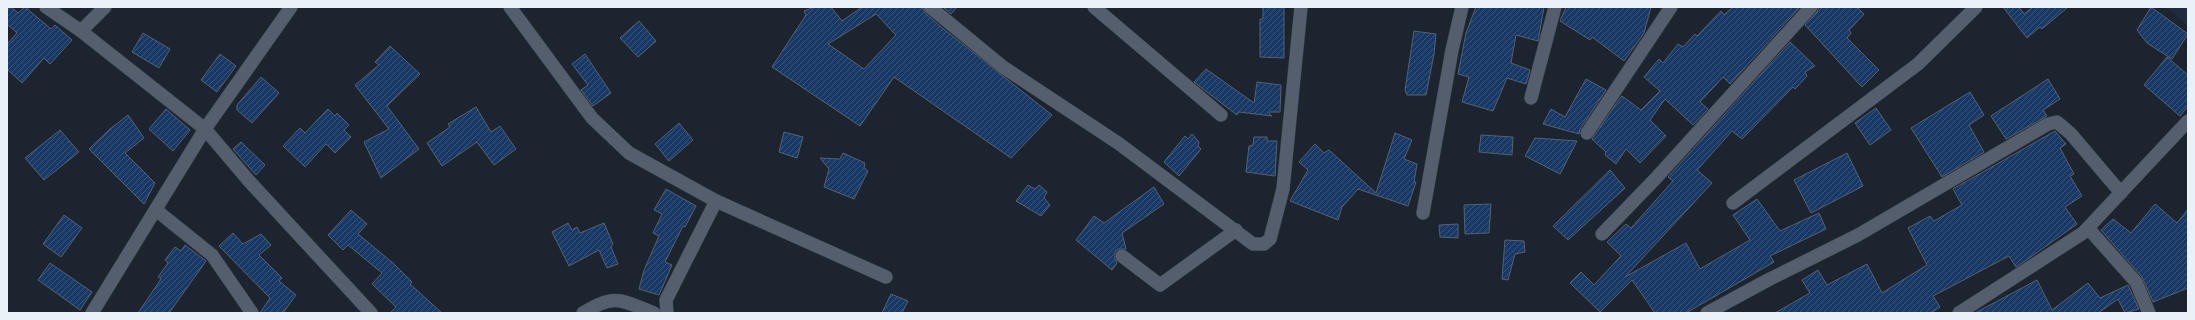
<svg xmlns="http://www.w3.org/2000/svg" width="2195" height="320" viewBox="0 0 2195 320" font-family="Mulish,sans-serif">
<defs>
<pattern id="building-hatch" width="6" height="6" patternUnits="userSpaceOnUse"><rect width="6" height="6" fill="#183866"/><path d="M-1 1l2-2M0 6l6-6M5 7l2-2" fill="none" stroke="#3a557d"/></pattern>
</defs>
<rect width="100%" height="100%" fill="#1c242f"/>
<!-- built -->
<polygon fill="#202b3c" points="2166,7 2188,7 2188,26"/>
<!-- building -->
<g fill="url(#building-hatch)" stroke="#57606e" fill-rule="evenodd">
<polygon points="7,7 11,7 18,13 25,7 51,29 55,25 72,40 50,64 44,58 22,83 7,69 7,44 17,33 7,24"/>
<path d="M 814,7 L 831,7 L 842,21 L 862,7 L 922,7 L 925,13 L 941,27 L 1052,115 L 1011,158 L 894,77 L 860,126 L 772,67 L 806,15 L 804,11 ZM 876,14 L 896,35 L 864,69 L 828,44 Z"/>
<polygon points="943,7 957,7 951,14"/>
<polygon points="1263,7 1284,7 1284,58 1260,57 1260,19 1263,19"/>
<polygon points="1476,7 1544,7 1538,41 1516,35 1511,63 1530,70 1526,84 1507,78 1493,111 1462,102 1469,77 1458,74 1466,33"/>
<polygon points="1566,7 1651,7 1644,33 1624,61 1592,37 1590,40 1560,21"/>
<polygon points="1733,7 1800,7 1730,84 1723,77 1700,102 1708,109 1693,125 1665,99 1650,120 1666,136 1640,163 1626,149 1616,164 1605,155 1606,152 1592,139 1620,98 1622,96 1641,110 1660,91 1644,77 1659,59 1663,63 1678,44 1683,47 1695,34 1697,36 1721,11 1724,15"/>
<polygon points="1819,7 1857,7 1864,14 1849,30 1851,33 1847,38 1879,70 1862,87 1805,25 1817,12"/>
<polygon points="2003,7 2019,7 2024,14 2033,7 2068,7 2042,29 2040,27 2027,38"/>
<polygon points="2151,7 2188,34 2172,59 2147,43 2137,30"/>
<polygon points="639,21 656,41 638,57 620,38"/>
<polygon points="1414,31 1436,34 1434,54 1426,95 1407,95 1405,90"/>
<polygon points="143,33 170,49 159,68 132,52"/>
<polygon points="1790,42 1815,66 1805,72 1807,76 1795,89 1793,87 1742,139 1732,131 1697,170 1712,183 1625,277 1686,243 1700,269 1750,240 1733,215 1757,199 1780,231 1819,213 1826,229 1770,256 1774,262 1686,313 1655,313 1632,280 1600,312 1570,283 1581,272 1594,285 1621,256 1607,242 1626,224 1631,228 1673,181 1668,177"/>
<polygon points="390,46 420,74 387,106 419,149 381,178 364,142 389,129 355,85 379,65 375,62"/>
<polygon points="220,54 236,66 217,92 201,80"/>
<polygon points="585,54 611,93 593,106 581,90 588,85 572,64"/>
<polygon points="2167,57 2188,75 2188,106 2180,116 2144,85"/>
<polygon points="1206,69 1254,103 1257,82 1281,85 1280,112 1270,112 1269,114 1272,116 1239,112 1237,115 1194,82"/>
<polygon points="261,77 279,93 252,123 237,110 237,105"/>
<polygon points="1586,79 1606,90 1580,129 1579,134 1543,124 1551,109 1565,117"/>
<polygon points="2048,79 2060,99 2043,110 2047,116 2006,139 1991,116"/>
<polygon points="1970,92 1984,115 1969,125 1984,152 1942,177 1911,128"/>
<polygon points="476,107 491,132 500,126 516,149 494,165 477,142 442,166 427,143 450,127 448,124"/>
<polygon points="1876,108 1891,130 1870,145 1855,123"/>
<polygon points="166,109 190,130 173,151 149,129"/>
<polygon points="328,109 335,116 337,113 349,125 344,130 351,137 335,153 326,144 305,167 283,146 300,128 305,133"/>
<polygon points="128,115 144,138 125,153 155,183 144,204 89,149 110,129"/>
<polygon points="679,123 693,140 669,161 655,144"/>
<polygon points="60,130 79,152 44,180 25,158"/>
<polygon points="2055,131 2066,144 2060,148 2074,174 2070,176 2082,196 2065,207 2077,224 2028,259 2016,267 2009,256 1933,296 1940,307 1931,313 1775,313 1810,293 1802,280 1818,270 1827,285 1867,264 1882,293 1927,265 1908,228 1930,216 1934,221 1962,205 1953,189"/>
<polygon points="784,132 803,137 797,158 779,152"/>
<polygon points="1395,133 1412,140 1404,159 1417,164 1414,182 1416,182 1408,206 1358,189 1342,207 1338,220 1290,201 1308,170 1299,162 1315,144 1324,153 1329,150 1376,193"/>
<polygon points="1192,134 1199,142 1198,146 1201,149 1179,176 1164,162 1185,136 1188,139"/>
<polygon points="1481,135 1513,137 1512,155 1479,152"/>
<polygon points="1254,137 1267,137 1267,141 1277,141 1275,176 1246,172 1249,146 1253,145"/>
<polygon points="1535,138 1577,141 1560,174 1525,156"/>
<polygon points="241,142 265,165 256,175 233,149"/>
<polygon points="843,153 865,163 864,168 868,171 854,199 824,187 829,169 820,158 840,159"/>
<polygon points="1847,153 1863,186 1811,213 1794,180"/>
<polygon points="1610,170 1625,188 1568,240 1553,226"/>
<polygon points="1028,185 1035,189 1039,185 1047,192 1044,198 1050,205 1041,216 1016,201"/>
<polygon points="1154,187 1164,204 1122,233 1126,249 1119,249 1115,251 1115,259 1117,263 1112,270 1076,240 1094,216 1104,223"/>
<polygon points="666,189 696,206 685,227 683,226 665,262 672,265 659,295 639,289 644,270 659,236 653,233 662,214 654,210"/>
<polygon points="1491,204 1489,233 1465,234 1464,205"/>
<polygon points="2155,204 2177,223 2188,209 2188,288 2153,302 2142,277 2101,230 2113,219 2131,233"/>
<polygon points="351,210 367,224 358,234 393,263 412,282 410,284 442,313 390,313 396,307 372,284 382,273 348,245 343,250 328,235"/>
<polygon points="64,215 82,228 61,257 43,244"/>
<polygon points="568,223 572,230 577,227 580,233 604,223 613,244 611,247 618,264 607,268 599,250 569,266 552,232"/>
<polygon points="1458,224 1458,238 1440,237 1439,225"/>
<polygon points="233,233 243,244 261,234 271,245 259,255 282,278 279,281 296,295 283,313 260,313 270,298 219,246"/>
<polygon points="1505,240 1524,241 1525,252 1515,254 1508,280 1502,279"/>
<polygon points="185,245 206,261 169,313 138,313 161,279 158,277 168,263 165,260 175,247 181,251"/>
<polygon points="50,263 92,292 80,310 38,280"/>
<polygon points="2037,280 2052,310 2088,283 2100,298 2128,285 2139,309 2125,313 2118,299 2098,313 1975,313"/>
<polygon points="891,294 908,301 902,313 882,313"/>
</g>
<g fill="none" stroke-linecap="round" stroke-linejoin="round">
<!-- minor casing -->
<g stroke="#383f49" stroke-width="14">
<g id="minor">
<polyline points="46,7 81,31 205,129 249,181 371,313"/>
<polyline points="510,7 592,118 629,153 716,201 886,277"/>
<polyline points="930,7 1003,67 1118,143 1253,244 1264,244 1270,239 1283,189 1301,7"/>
<polyline points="1094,7 1221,115"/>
<polyline points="81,31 105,7"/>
<polyline points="1531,98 1555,7"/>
<polyline points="1587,133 1671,7"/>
<polyline points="1733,203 1918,64 1976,7"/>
<polyline points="156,210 212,255 252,313"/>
<polyline points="1423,213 1452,50 1462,7"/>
<polyline points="2088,228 2136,282 2149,313"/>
<polyline points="1602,234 1657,177 1811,7"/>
<polyline points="1122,256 1160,285 1236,230"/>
<polyline points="92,313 205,129 291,7"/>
<path d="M 583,313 C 615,293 621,300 654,313"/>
<polyline points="667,313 666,300 716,201"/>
<polyline points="1707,313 1768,280 1858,235 2048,124 2057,122 2071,134 2121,193"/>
<polyline points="1959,313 2083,233 2188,121"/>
</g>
</g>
<!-- minor -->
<use href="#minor" stroke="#555e6c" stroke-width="13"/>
</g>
<!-- border -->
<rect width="2195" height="320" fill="none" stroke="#ebf1f9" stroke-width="16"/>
</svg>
